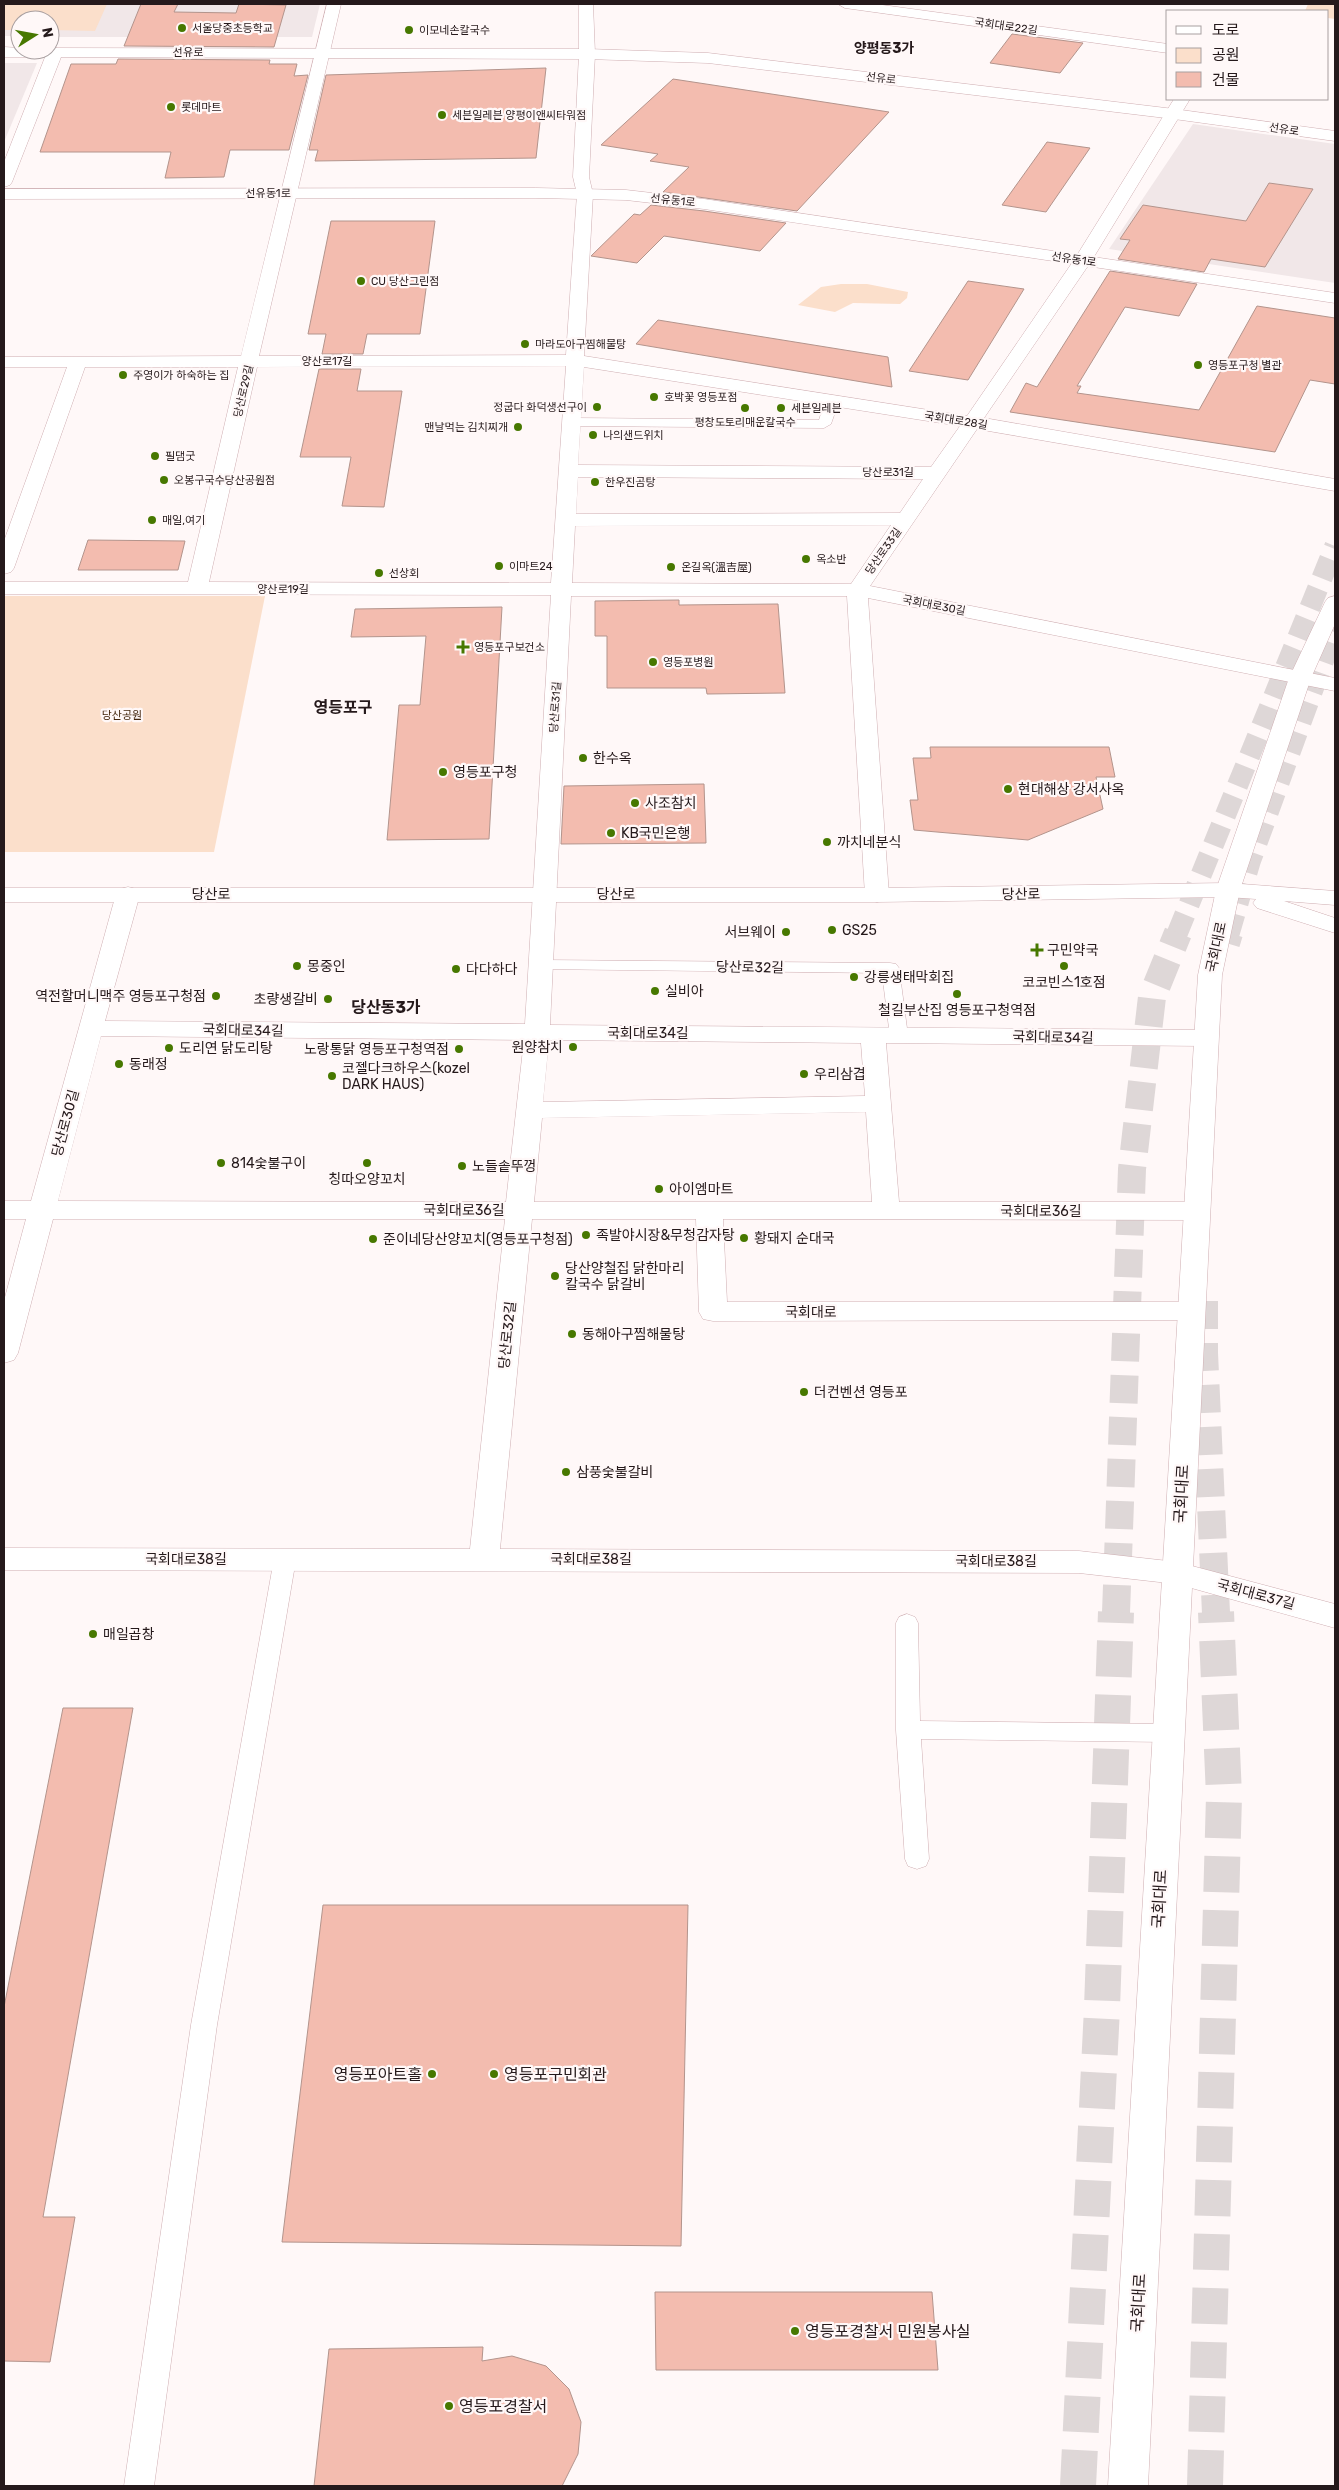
<svg xmlns="http://www.w3.org/2000/svg" width="1339" height="2490" viewBox="0 0 1339 2490" font-family="Rubik,'Noto Sans KR',sans-serif">
<rect width="100%" height="100%" fill="#fff8f8"/>
<!-- built -->
<g fill="#f1e7e8">
<polygon points="4,4 320,4 312,37 50,37 50,20 20,20 20,36 4,36"/>
<polygon points="4,63 37,63 4,142"/>
<polygon points="1193,124 1335,144 1335,283 1109,249"/>
</g>
<!-- green -->
<g fill="#fbdfcb">
<polygon points="4,4 107,4 95,31 50,30 50,20 20,20 20,30 4,30"/>
<polygon points="1308,4 1335,4 1335,19 1328,18 1328,11 1305,11"/>
<polygon points="841,284 867,284 908,292 907,298 900,304 853,303 835,312 798,305 821,287"/>
<polygon points="4,596 265,596 214,852 4,852"/>
</g>
<!-- building -->
<g fill="#f3bcaf" stroke="#b3948c">
<polygon points="141,4 178,4 174,12 236,13 239,4 286,5 274,47 124,46"/>
<polygon points="1012,34 1083,43 1060,73 990,63"/>
<polygon points="118,59 270,60 269,64 297,64 294,76 308,75 289,150 230,150 224,177 165,178 171,152 40,152 71,64 116,64"/>
<polygon points="546,68 536,158 315,161 318,150 309,150 326,75"/>
<polygon points="673,79 706,84 889,112 797,211 663,192 689,167 650,161 658,154 601,145"/>
<polygon points="1047,142 1090,148 1046,212 1002,205"/>
<polygon points="1269,183 1313,189 1265,267 1211,259 1204,272 1118,259 1130,240 1120,239 1143,205 1246,221"/>
<polygon points="651,205 704,211 786,223 760,251 664,236 637,263 591,256 634,214 640,215"/>
<polygon points="331,221 435,221 420,334 367,334 363,354 322,354 326,334 308,334"/>
<polygon points="1110,271 1197,284 1179,316 1125,307 1077,386 1081,386 1077,393 1199,410 1257,306 1335,318 1335,384 1310,380 1275,452 1010,412 1026,383 1037,387"/>
<polygon points="968,281 1024,289 968,380 909,371"/>
<polygon points="658,320 888,357 892,387 636,344"/>
<polygon points="319,369 361,369 357,391 402,391 384,507 342,506 351,457 300,457"/>
<polygon points="88,540 185,541 178,570 78,570"/>
<polygon points="679,600 679,605 778,604 785,693 707,694 706,688 607,688 607,636 595,636 595,601"/>
<polygon points="502,607 489,839 387,840 399,705 420,705 426,636 351,637 355,609"/>
<polygon points="930,747 1109,747 1115,777 1096,777 1103,809 1028,840 914,830 910,800 918,800 913,758 931,758"/>
<polygon points="704,784 706,843 561,844 564,786"/>
<polygon points="63,1708 133,1708 43,2217 75,2217 50,2362 4,2361 4,2007"/>
<polygon points="323,1905 688,1905 681,2246 282,2242"/>
<polygon points="655,2292 932,2292 938,2370 656,2370"/>
<polygon points="483,2347 482,2361 512,2356 546,2366 569,2389 581,2422 578,2454 562,2486 314,2486 329,2349"/>
</g>
<g fill="none" stroke-linecap="round" stroke-linejoin="round">
<!-- trunk-tunnel-far2 -->
<g stroke="#ded7d7" stroke-width="21" stroke-dasharray="21 11" stroke-linecap="butt">
<polyline points="1177,934 1335,546"/>
<polyline points="1229,934 1250,862 1335,629"/>
</g>
<!-- trunk-tunnel-far1 -->
<g stroke="#ded7d7" stroke-width="28" stroke-dasharray="28 14" stroke-linecap="butt">
<polyline points="1226,943 1229,933"/>
<polyline points="1204,1301 1204,1353 1216,1613"/>
<polyline points="1116,1613 1132,1169 1152,997 1178,933"/>
</g>
<!-- trunk-tunnel -->
<g stroke="#ded7d7" stroke-width="36" stroke-dasharray="36 18" stroke-linecap="butt">
<polyline points="1078,2486 1102,2008 1116,1612"/>
<polyline points="1205,2486 1224,1796 1216,1612"/>
</g>
<!-- service casing -->
<g stroke="#cfaeb2" stroke-width="1">
<g id="service">
<polygon points="832,397 839,401 831,424 824,428 572,426 565,422 572,418 819,420 825,401"/>
<polygon points="542,960 890,963 896,964 899,968 908,1036 906,1040 892,1040 890,1036 882,973 536,969 533,965 536,961"/>
<polygon points="285,1551 293,1553 296,1559 217,2025 154,2486 124,2486 191,2025 274,1559 277,1553"/>
<polygon points="907,1614 915,1617 918,1623 920,1721 1168,1724 1176,1726 1180,1733 1176,1740 1168,1742 921,1739 929,1859 926,1866 917,1869 908,1866 905,1859 896,1730 896,1623 899,1617"/>
</g>
</g>
<!-- minor casing -->
<g stroke="#cfaeb2" stroke-width="1">
<g id="minor">
<path d="M 327,4 L 341,4 L 259,356 L 566,355 L 577,194 L 573,177 L 579,54 L 579,4 L 593,4 L 595,54 L 589,177 L 593,194 L 584,356 L 967,416 L 1074,260 L 1174,99 L 1190,99 L 1092,260 L 984,418 L 1335,479 L 1335,491 L 977,429 L 870,586 L 1335,678 L 1335,691 L 868,598 L 889,895 L 885,900 L 877,902 L 869,900 L 865,895 L 847,596 L 571,596 L 550,1025 L 1205,1030 L 1214,1033 L 1218,1038 L 1214,1043 L 1205,1046 L 886,1043 L 899,1202 L 1196,1202 L 1206,1205 L 1210,1211 L 1206,1217 L 1196,1220 L 723,1219 L 727,1302 L 1190,1302 L 1200,1304 L 1204,1311 L 1200,1318 L 1190,1320 L 713,1321 L 703,1319 L 699,1312 L 696,1219 L 532,1219 L 500,1549 L 1079,1551 L 1177,1562 L 1335,1604 L 1335,1628 L 1177,1584 L 1079,1573 L 4,1570 L 4,1548 L 470,1549 L 505,1219 L 53,1219 L 18,1353 L 14,1360 L 4,1363 L 4,1301 L 26,1219 L 4,1219 L 4,1201 L 31,1201 L 116,894 L 120,889 L 128,887 L 136,889 L 140,894 L 105,1021 L 525,1024 L 551,595 L 4,594 L 4,582 L 188,582 L 238,367 L 85,367 L 14,568 L 11,572 L 4,574 L 4,541 L 67,367 L 4,367 L 4,357 L 241,356 ZM 566,366 L 551,583 L 209,582 L 257,367 ZM 584,367 L 960,426 L 931,467 L 578,465 ZM 578,477 L 923,479 L 900,513 L 576,514 ZM 891,525 L 851,584 L 572,583 L 575,526 ZM 101,1036 L 524,1040 L 506,1202 L 58,1201 ZM 549,1040 L 861,1043 L 865,1096 L 543,1102 ZM 866,1112 L 872,1202 L 534,1202 L 542,1118 Z"/>
<polygon points="838,4 875,4 1168,44 1168,53 845,8"/>
<polygon points="55,47 63,52 12,182 10,185 4,187 4,162 47,52"/>
</g>
</g>
<!-- tertiary casing -->
<g stroke="#cfaeb2" stroke-width="1">
<polygon id="tertiary" points="536,188 626,190 704,199 1335,293 1335,303 704,209 626,200 536,198 4,199 4,189"/>
</g>
<!-- secondary casing -->
<g stroke="#cfaeb2" stroke-width="1">
<g id="secondary">
<polygon points="4,47 20,48 20,50 50,50 50,48 587,49 708,53 1174,109 1335,131 1335,141 1174,119 708,63 587,59 4,57"/>
<polygon points="1228,883 1335,891 1335,905 1284,901 1335,918 1335,933 1257,908 1253,903 1256,899 1228,897 877,902 4,902 4,888 877,888"/>
</g>
</g>
<!-- primary casing -->
<g stroke="#cfaeb2" stroke-width="1">
<polygon id="primary" points="1335,596 1335,624 1311,678 1240,890 1222,975 1148,2486 1108,2486 1198,975 1216,890 1289,678 1325,602 1328,598"/>
</g>
<!-- service -->
<use href="#service" fill="#fff" fill-rule="evenodd"/>
<!-- minor -->
<use href="#minor" fill="#fff" fill-rule="evenodd"/>
<!-- tertiary -->
<use href="#tertiary" fill="#fff" fill-rule="evenodd"/>
<!-- secondary -->
<use href="#secondary" fill="#fff" fill-rule="evenodd"/>
<!-- primary -->
<use href="#primary" fill="#fff" fill-rule="evenodd"/>
</g>
<!-- markers -->
<g fill="#477800" stroke="#fff8f8" stroke-width="2">
<circle cx="182" cy="28" r="5"/>
<circle cx="409" cy="30" r="5"/>
<circle cx="171" cy="107" r="5"/>
<circle cx="442" cy="115" r="5"/>
<circle cx="361" cy="281" r="5"/>
<circle cx="525" cy="344" r="5"/>
<circle cx="1198" cy="365" r="5"/>
<circle cx="123" cy="375" r="5"/>
<circle cx="654" cy="397" r="5"/>
<circle cx="597" cy="407" r="5"/>
<circle cx="745" cy="408" r="5"/>
<circle cx="781" cy="408" r="5"/>
<circle cx="518" cy="427" r="5"/>
<circle cx="593" cy="435" r="5"/>
<circle cx="155" cy="456" r="5"/>
<circle cx="164" cy="480" r="5"/>
<circle cx="595" cy="482" r="5"/>
<circle cx="152" cy="520" r="5"/>
<circle cx="806" cy="559" r="5"/>
<circle cx="499" cy="566" r="5"/>
<circle cx="671" cy="567" r="5"/>
<circle cx="379" cy="573" r="5"/>
<path d="M460.5 639.5h5v5h5v5h-5v5h-5v-5h-5v-5h5z"/>
<circle cx="653" cy="662" r="5"/>
<circle cx="583" cy="758" r="5"/>
<circle cx="443" cy="772" r="5"/>
<circle cx="1008" cy="789" r="5"/>
<circle cx="635" cy="803" r="5"/>
<circle cx="611" cy="833" r="5"/>
<circle cx="827" cy="842" r="5"/>
<circle cx="832" cy="930" r="5"/>
<circle cx="786" cy="932" r="5"/>
<path d="M1034.5 942.5h5v5h5v5h-5v5h-5v-5h-5v-5h5z"/>
<circle cx="297" cy="966" r="5"/>
<circle cx="1064" cy="966" r="5"/>
<circle cx="456" cy="969" r="5"/>
<circle cx="854" cy="977" r="5"/>
<circle cx="655" cy="991" r="5"/>
<circle cx="957" cy="994" r="5"/>
<circle cx="216" cy="996" r="5"/>
<circle cx="328" cy="999" r="5"/>
<circle cx="573" cy="1047" r="5"/>
<circle cx="169" cy="1048" r="5"/>
<circle cx="459" cy="1049" r="5"/>
<circle cx="119" cy="1064" r="5"/>
<circle cx="804" cy="1074" r="5"/>
<circle cx="332" cy="1076" r="5"/>
<circle cx="221" cy="1163" r="5"/>
<circle cx="367" cy="1163" r="5"/>
<circle cx="462" cy="1166" r="5"/>
<circle cx="659" cy="1189" r="5"/>
<circle cx="586" cy="1235" r="5"/>
<circle cx="744" cy="1238" r="5"/>
<circle cx="373" cy="1239" r="5"/>
<circle cx="555" cy="1276" r="5"/>
<circle cx="572" cy="1334" r="5"/>
<circle cx="804" cy="1392" r="5"/>
<circle cx="566" cy="1472" r="5"/>
<circle cx="93" cy="1634" r="5"/>
<circle cx="432" cy="2074" r="5"/>
<circle cx="494" cy="2074" r="5"/>
<circle cx="795" cy="2331" r="5"/>
<circle cx="449" cy="2406" r="5"/>
</g>
<g text-anchor="middle" stroke-width="4.5" stroke-linejoin="round" paint-order="stroke">
<!-- far-street labels -->
<g font-size="11" fill="#25191b" stroke="#fff8f8">
<text transform="translate(1006 26) rotate(8)" y="4">국회대로22길</text>
<text x="188" y="56">선유로</text>
<text transform="translate(881 78) rotate(7)" y="4">선유로</text>
<text transform="translate(1284 129) rotate(8)" y="4">선유로</text>
<text x="268" y="197">선유동1로</text>
<text transform="translate(673 200) rotate(6)" y="4">선유동1로</text>
<text transform="translate(1074 259) rotate(8)" y="4">선유동1로</text>
<text x="327" y="365">양산로17길</text>
<text transform="translate(243 391) rotate(-77)" y="4">당산로29길</text>
<text transform="translate(956 420) rotate(9)" y="4">국회대로28길</text>
<text x="888" y="476">당산로31길</text>
<text transform="translate(883 551) rotate(-55)" y="4">당산로33길</text>
<text x="283" y="593">양산로19길</text>
<text transform="translate(934 605) rotate(11)" y="4">국회대로30길</text>
<text transform="translate(555 707) rotate(-86)" y="4">당산로31길</text>
</g>
<!-- far-poi labels -->
<g font-size="11" fill="#25191b" stroke="#fff8f8" text-anchor="start">
<text x="192" y="32">서울당중초등학교</text>
<text x="419" y="34">이모네손칼국수</text>
<text x="181" y="111">롯데마트</text>
<text x="452" y="119">세븐일레븐 양평이앤씨타워점</text>
<text x="371" y="285">CU 당산그린점</text>
<text x="535" y="348">마라도아구찜해물탕</text>
<text x="1208" y="369">영등포구청 별관</text>
<text x="133" y="379">주영이가 하숙하는 집</text>
<text x="664" y="401">호박꽃 영등포점</text>
<text x="587" y="411" text-anchor="end">정굽다 화덕생선구이</text>
<text x="791" y="412">세븐일레븐</text>
<text x="745" y="426" text-anchor="middle">평창도토리매운칼국수</text>
<text x="508" y="431" text-anchor="end">맨날먹는 김치찌개</text>
<text x="603" y="439">나의샌드위치</text>
<text x="165" y="460">필댐굿</text>
<text x="174" y="484">오봉구국수당산공원점</text>
<text x="605" y="486">한우진곰탕</text>
<text x="162" y="524">매일,여기</text>
<text x="816" y="563">옥소반</text>
<text x="509" y="570">이마트24</text>
<text x="681" y="571">온길옥(溫吉屋)</text>
<text x="389" y="577">선상회</text>
<text x="474" y="651">영등포구보건소</text>
<text x="663" y="666">영등포병원</text>
</g>
<!-- far-park labels -->
<g font-size="11" fill="#43260d" stroke="#fff8f8">
<text x="122" y="719">당산공원</text>
</g>
<!-- far-quarter labels -->
<g font-size="14" font-weight="bold" fill="#25191b" stroke="#fff8f8">
<text x="884" y="53">양평동3가</text>
</g>
<!-- poi labels -->
<g font-size="14" fill="#25191b" stroke="#fff8f8" text-anchor="start">
<text x="593" y="763">한수옥</text>
<text x="453" y="777">영등포구청</text>
<text x="1018" y="794">현대해상 강서사옥</text>
<text x="645" y="808">사조참치</text>
<text x="621" y="838">KB국민은행</text>
<text x="837" y="847">까치네분식</text>
<text x="842" y="935">GS25</text>
<text x="776" y="937" text-anchor="end">서브웨이</text>
<text x="1047" y="955">구민약국</text>
<text x="307" y="971">몽중인</text>
<text x="466" y="974">다다하다</text>
<text x="864" y="982">강릉생태막회집</text>
<text x="1064" y="987" text-anchor="middle">코코빈스1호점</text>
<text x="665" y="996">실비아</text>
<text x="206" y="1001" text-anchor="end">역전할머니맥주 영등포구청점</text>
<text x="318" y="1004" text-anchor="end">초량생갈비</text>
<text x="957" y="1015" text-anchor="middle">철길부산집 영등포구청역점</text>
<text x="563" y="1052" text-anchor="end">원양참치</text>
<text x="179" y="1053">도리연 닭도리탕</text>
<text x="449" y="1054" text-anchor="end">노랑통닭 영등포구청역점</text>
<text x="129" y="1069">동래정</text>
<text x="342" y="1073">코젤다크하우스(kozel<tspan x="342" dy="16">DARK HAUS)</tspan></text>
<text x="814" y="1079">우리삼겹</text>
<text x="231" y="1168">814숯불구이</text>
<text x="472" y="1171">노들솥뚜껑</text>
<text x="367" y="1184" text-anchor="middle">칭따오양꼬치</text>
<text x="669" y="1194">아이엠마트</text>
<text x="596" y="1240">족발야시장&amp;무청감자탕</text>
<text x="754" y="1243">황돼지 순대국</text>
<text x="383" y="1244">준이네당산양꼬치(영등포구청점)</text>
<text x="565" y="1273">당산양철집 닭한마리<tspan x="565" dy="16">칼국수 닭갈비</tspan></text>
<text x="582" y="1339">동해아구찜해물탕</text>
<text x="814" y="1397">더컨벤션 영등포</text>
<text x="576" y="1477">삼풍숯불갈비</text>
<text x="103" y="1639">매일곱창</text>
</g>
<!-- street labels -->
<g font-size="14" fill="#25191b" stroke="#fff8f8">
<text x="211" y="899">당산로</text>
<text x="616" y="899">당산로</text>
<text transform="translate(1021 894) rotate(-1)" y="5">당산로</text>
<text transform="translate(1216 947) rotate(-78)" y="5">국회대로</text>
<text transform="translate(750 967) rotate(1)" y="5">당산로32길</text>
<text transform="translate(243 1030) rotate(1)" y="5">국회대로34길</text>
<text x="648" y="1038">국회대로34길</text>
<text transform="translate(1053 1037) rotate(1)" y="5">국회대로34길</text>
<text transform="translate(65 1123) rotate(-75)" y="5">당산로30길</text>
<text x="464" y="1215">국회대로36길</text>
<text x="1041" y="1216">국회대로36길</text>
<text x="811" y="1317">국회대로</text>
<text transform="translate(507 1335) rotate(-84)" y="5">당산로32길</text>
<text x="186" y="1564">국회대로38길</text>
<text x="591" y="1564">국회대로38길</text>
<text x="996" y="1566">국회대로38길</text>
<text transform="translate(1256 1594) rotate(15)" y="5">국회대로37길</text>
</g>
<!-- far-district labels -->
<g font-size="16" font-weight="bold" fill="#25191b" stroke="#fff8f8">
<text x="343" y="713">영등포구</text>
</g>
<!-- quarter labels -->
<g font-size="16" font-weight="bold" fill="#25191b" stroke="#fff8f8">
<text x="386" y="1013">당산동3가</text>
</g>
<!-- near-street labels -->
<g font-size="16" fill="#25191b" stroke="#fff8f8">
<text transform="translate(1181 1494) rotate(-87)" y="6">국회대로</text>
<text transform="translate(1159 1899) rotate(-87)" y="6">국회대로</text>
<text transform="translate(1138 2303) rotate(-87)" y="6">국회대로</text>
</g>
<!-- near-poi labels -->
<g font-size="16" fill="#25191b" stroke="#fff8f8" text-anchor="start">
<text x="422" y="2080" text-anchor="end">영등포아트홀</text>
<text x="504" y="2080">영등포구민회관</text>
<text x="805" y="2337">영등포경찰서 민원봉사실</text>
<text x="459" y="2412">영등포경찰서</text>
</g>
</g>
<!-- border -->
<rect width="1339" height="2490" fill="none" stroke="#25191b" stroke-width="10"/>
<!-- legend -->
<rect x="1166" y="10" width="162" height="90" fill="#fff8f8" stroke="#a89fa0"/>
<rect x="1176" y="26" width="25" height="8" fill="#ffffff" stroke="#a89fa0"/>
<text x="1212" y="35" font-size="15" fill="#25191b">도로</text>
<rect x="1176" y="48" width="25" height="15" fill="#fbdfcb" stroke="#a89fa0"/>
<text x="1212" y="60" font-size="15" fill="#25191b">공원</text>
<rect x="1176" y="72" width="25" height="15" fill="#f3bcaf" stroke="#a89fa0"/>
<text x="1212" y="85" font-size="15" fill="#25191b">건물</text>
<!-- north arrow -->
<g transform="translate(35 35) rotate(79)"><circle r="24" fill="#fff8f8" stroke="#a89fa0"/>
<path d="M0-4L9 19L0 12L-9 19Z" fill="#477800"/>
<text y="-8" font-size="14" font-weight="bold" text-anchor="middle" fill="#25191b">N</text>
</g>
</svg>
